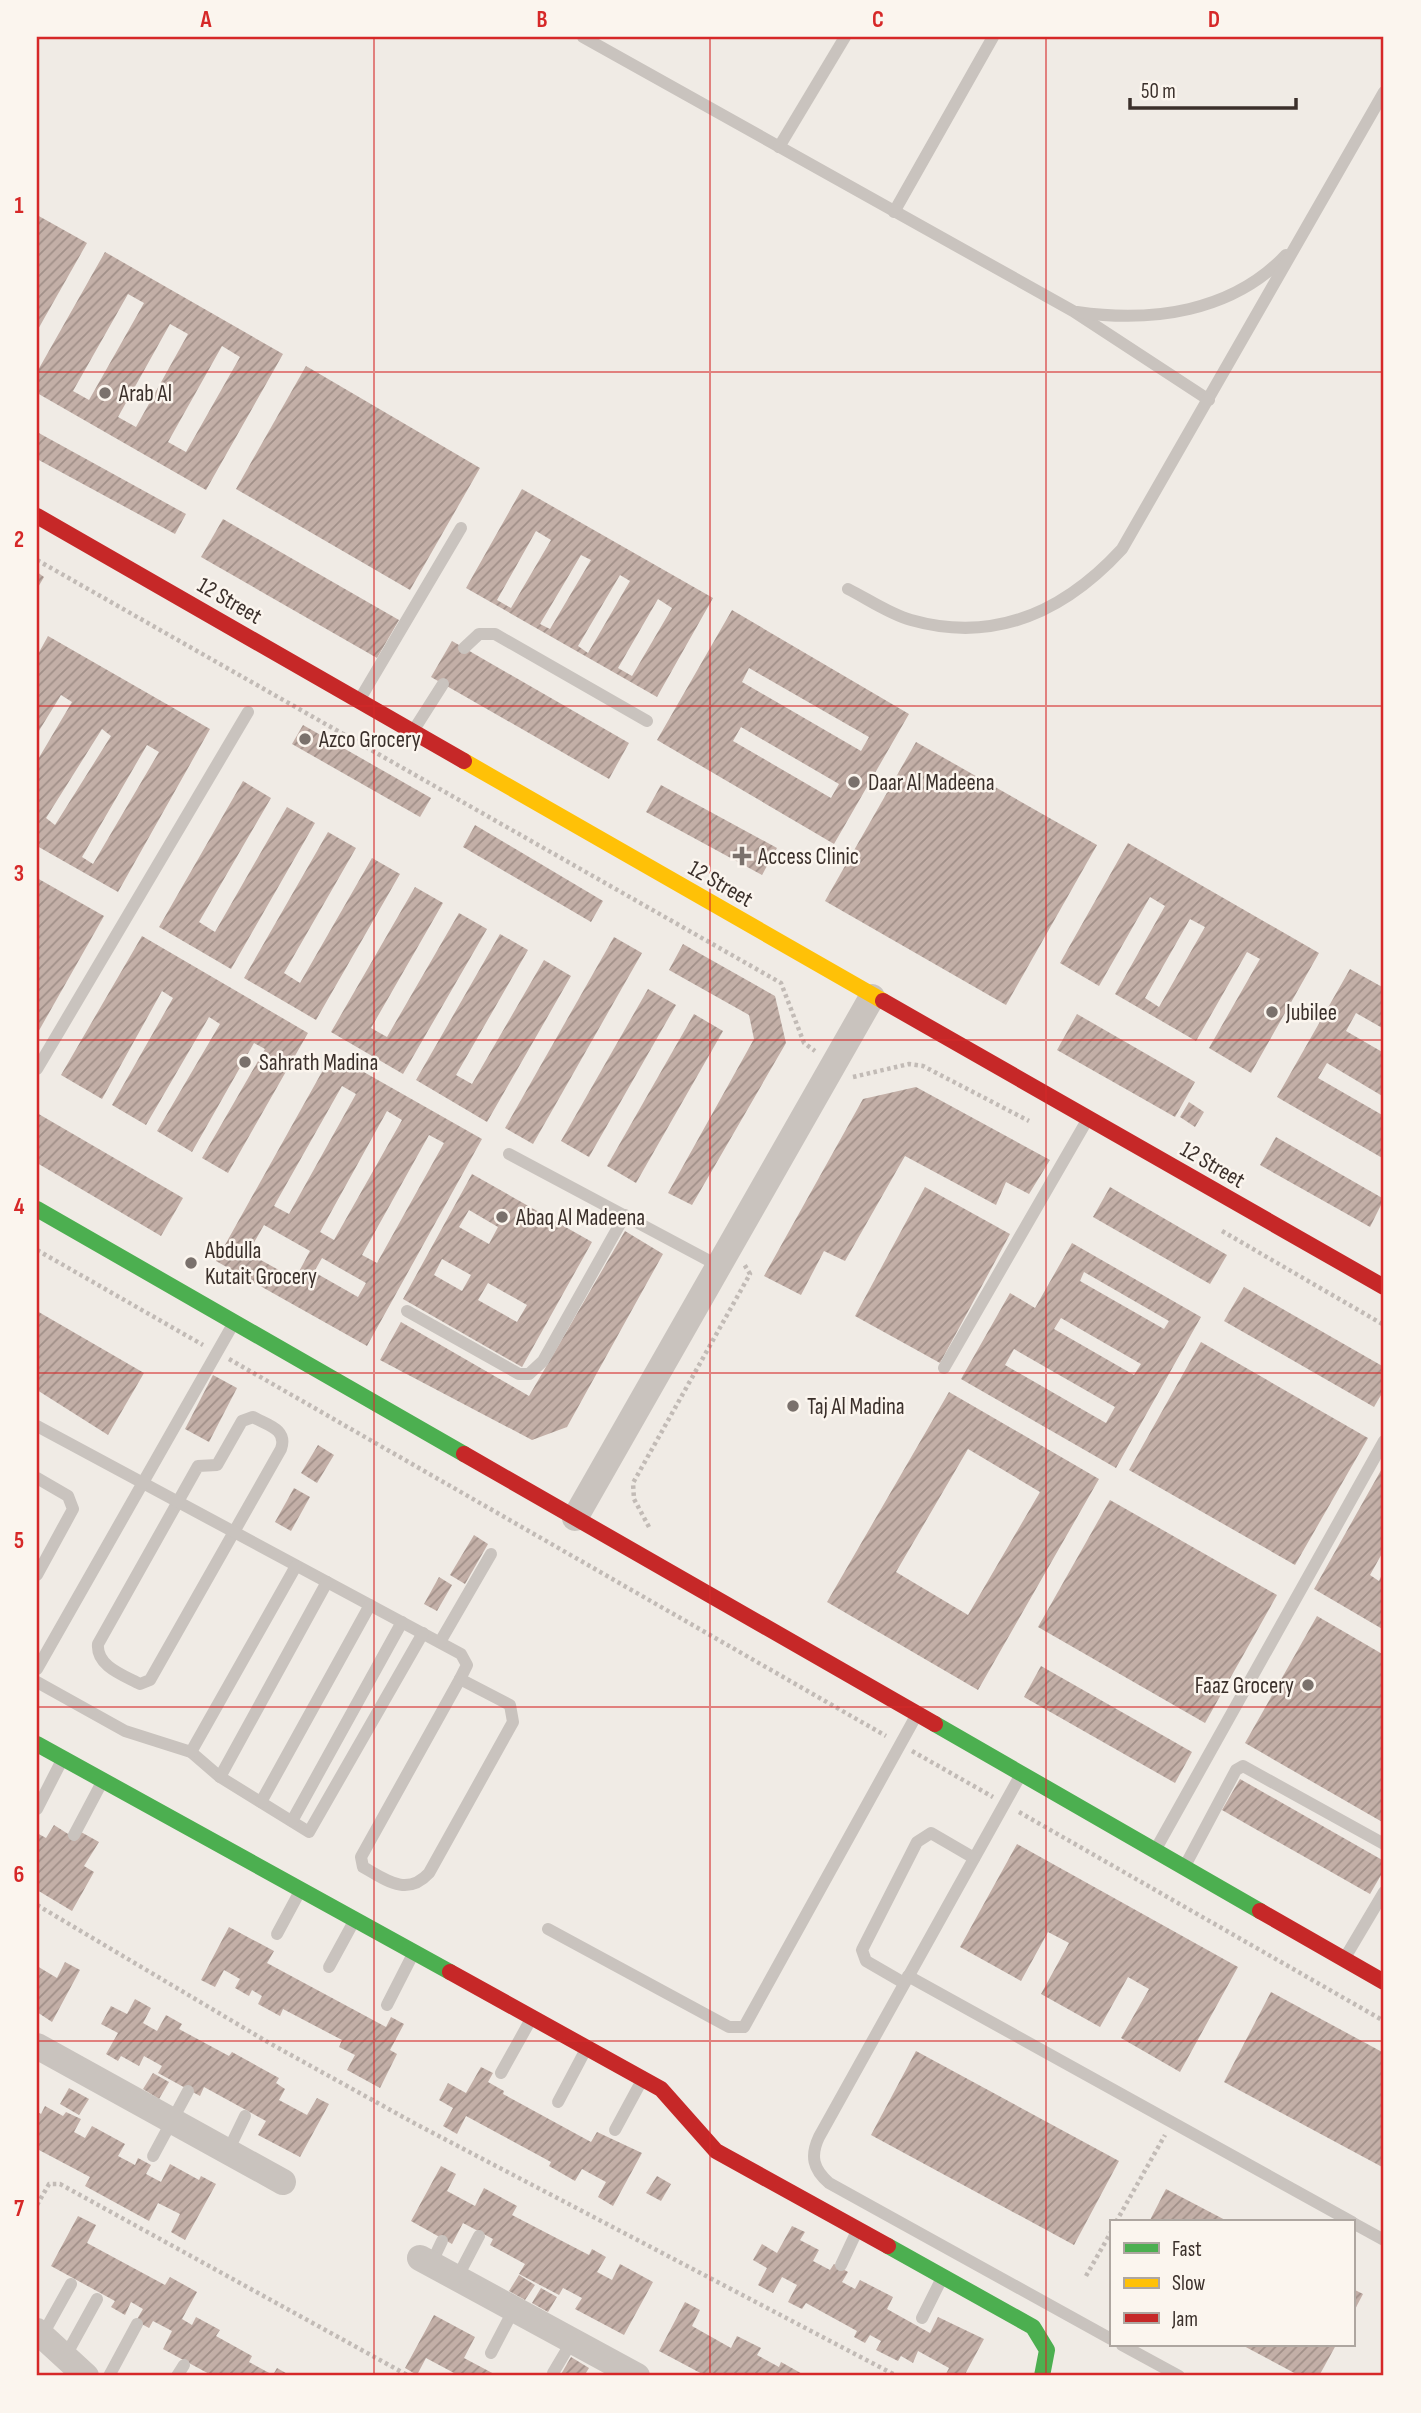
<svg xmlns="http://www.w3.org/2000/svg" width="1421" height="2413" viewBox="0 0 1421 2413" font-family="'Sofia Sans Condensed',sans-serif">
<defs>
<pattern id="building-hatch" width="6" height="6" patternUnits="userSpaceOnUse" patternTransform="scale(1.75)"><rect width="6" height="6" fill="#c3afa7"/><path d="M-1 1l2-2M0 6l6-6M5 7l2-2" fill="none" stroke="#a08f88"/></pattern>
</defs>
<rect width="100%" height="100%" fill="#f0ebe5"/>
<!-- building -->
<g fill="url(#building-hatch)" fill-rule="evenodd">
<polygon points="37,215 87,243 37,331"/>
<path d="M 105,252 L 283,354 L 206,490 L 37,393 L 37,372 ZM 128,294 L 144,303 L 89,400 L 73,391 ZM 170,324 L 188,334 L 136,427 L 118,417 ZM 222,346 L 240,357 L 186,452 L 168,442 Z"/>
<polygon points="306,366 480,468 410,590 236,489"/>
<polygon points="37,432 186,514 175,534 37,459"/>
<path d="M 522,489 L 713,598 L 657,697 L 466,588 ZM 536,531 L 551,540 L 511,608 L 497,600 ZM 581,555 L 591,560 L 550,629 L 540,624 ZM 620,575 L 630,581 L 588,653 L 578,646 ZM 658,599 L 672,608 L 632,676 L 618,668 Z"/>
<polygon points="223,519 399,620 377,658 201,557"/>
<polygon points="37,572 44,577 37,589"/>
<path d="M 732,610 L 909,714 L 834,844 L 657,740 ZM 749,668 L 869,737 L 861,751 L 742,682 ZM 741,727 L 839,784 L 831,798 L 733,741 Z"/>
<path d="M 48,636 L 210,729 L 118,892 L 37,846 L 37,761 L 72,702 L 61,695 L 37,734 L 37,656 ZM 102,729 L 111,736 L 55,825 L 46,818 ZM 147,745 L 159,752 L 93,864 L 82,857 Z"/>
<polygon points="452,641 629,743 609,779 431,677"/>
<polygon points="303,725 431,798 420,817 292,744"/>
<polygon points="916,742 1097,845 1006,1005 825,901"/>
<polygon points="243,781 271,798 199,922 215,932 287,807 315,823 231,969 159,927"/>
<polygon points="661,785 777,848 762,875 646,812"/>
<polygon points="475,825 603,901 591,922 463,847"/>
<polygon points="328,832 356,848 284,973 300,983 372,858 400,874 316,1020 244,978"/>
<path d="M 1128,843 L 1319,953 L 1251,1073 L 1209,1048 L 1260,959 L 1247,952 L 1196,1041 L 1115,994 L 1165,906 L 1150,897 L 1099,986 L 1060,963 ZM 1190,919 L 1205,927 L 1159,1007 L 1145,998 Z"/>
<polygon points="37,878 104,916 37,1034"/>
<polygon points="415,887 443,903 371,1028 387,1037 459,913 487,929 403,1074 331,1032"/>
<polygon points="500,934 528,950 456,1075 472,1084 544,960 571,976 487,1122 416,1080"/>
<polygon points="142,936 308,1033 228,1173 202,1158 265,1049 254,1043 192,1152 157,1131 220,1024 209,1017 146,1125 112,1105 173,998 162,991 102,1099 61,1075"/>
<polygon points="614,937 642,953 533,1144 505,1128"/>
<polygon points="683,944 775,996 786,1043 692,1205 668,1193 754,1039 749,1015 669,970"/>
<polygon points="1350,969 1384,988 1384,1029 1356,1013 1346,1031 1384,1053 1384,1097 1327,1063 1318,1078 1384,1116 1384,1159 1277,1097"/>
<polygon points="648,989 676,1005 589,1157 561,1141"/>
<polygon points="694,1014 723,1031 636,1183 607,1166"/>
<polygon points="1077,1014 1195,1082 1175,1117 1057,1050"/>
<path d="M 332,1054 L 482,1139 L 367,1346 L 216,1261 ZM 342,1086 L 356,1094 L 289,1214 L 274,1206 ZM 387,1111 L 402,1120 L 334,1240 L 320,1232 ZM 429,1135 L 444,1143 L 377,1263 L 362,1255 ZM 264,1225 L 310,1251 L 295,1279 L 248,1253 ZM 322,1258 L 366,1283 L 358,1297 L 314,1272 Z"/>
<polygon points="916,1087 1050,1160 1029,1194 1006,1182 996,1205 905,1156 845,1261 824,1251 801,1295 764,1276 863,1099"/>
<polygon points="1189,1102 1204,1112 1195,1127 1180,1117"/>
<polygon points="37,1113 183,1198 161,1236 37,1163"/>
<polygon points="1276,1137 1384,1199 1370,1227 1260,1165"/>
<path d="M 472,1174 L 592,1242 L 522,1367 L 403,1299 ZM 469,1210 L 498,1227 L 489,1244 L 459,1227 ZM 442,1259 L 471,1275 L 462,1291 L 434,1275 ZM 488,1283 L 527,1305 L 517,1322 L 478,1300 Z"/>
<polygon points="925,1187 1010,1234 940,1363 855,1316"/>
<polygon points="1110,1187 1227,1255 1210,1284 1093,1217"/>
<polygon points="625,1231 663,1254 567,1427 532,1440 380,1360 401,1322 529,1396"/>
<path d="M 1072,1243 L 1201,1317 L 1116,1468 L 961,1379 L 1010,1293 L 1035,1308 ZM 1084,1272 L 1169,1321 L 1164,1329 L 1080,1281 ZM 1061,1318 L 1141,1364 L 1134,1375 L 1054,1329 ZM 1014,1349 L 1115,1407 L 1106,1423 L 1005,1365 Z"/>
<polygon points="1244,1287 1384,1367 1384,1390 1374,1407 1224,1321"/>
<polygon points="37,1311 144,1373 108,1435 37,1390"/>
<polygon points="1201,1342 1368,1438 1295,1565 1129,1470"/>
<polygon points="213,1375 237,1388 209,1442 185,1429"/>
<path d="M 949,1392 L 1099,1479 L 978,1690 L 827,1602 ZM 968,1449 L 1040,1492 L 968,1615 L 896,1572 Z"/>
<polygon points="318,1445 334,1455 317,1483 301,1473"/>
<polygon points="1384,1465 1384,1550 1370,1575 1379,1581 1384,1570 1384,1630 1314,1589"/>
<polygon points="294,1488 310,1497 291,1531 275,1522"/>
<polygon points="1110,1500 1277,1595 1205,1723 1038,1627"/>
<polygon points="474,1535 488,1544 465,1584 450,1575"/>
<polygon points="439,1577 452,1585 437,1611 424,1604"/>
<polygon points="1317,1616 1384,1655 1384,1823 1245,1743"/>
<polygon points="1041,1666 1192,1752 1175,1783 1024,1697"/>
<polygon points="1240,1779 1384,1861 1384,1870 1370,1894 1222,1810"/>
<polygon points="54,1825 76,1839 81,1832 99,1842 84,1866 94,1872 72,1911 37,1890 37,1833 46,1838"/>
<polygon points="1017,1844 1238,1967 1180,2072 1121,2038 1149,1989 1128,1977 1100,2027 1041,1994 1069,1943 1048,1932 1021,1981 960,1947"/>
<polygon points="229,1927 274,1951 267,1963 386,2027 391,2017 404,2024 390,2050 397,2054 380,2088 347,2070 355,2055 339,2047 342,2040 283,2009 280,2016 258,2004 262,1996 252,1990 249,1996 235,1988 240,1979 224,1970 215,1987 201,1980"/>
<polygon points="65,1962 80,1970 52,2022 37,2012 37,1966 57,1978"/>
<polygon points="1271,1992 1384,2053 1384,2168 1224,2082"/>
<polygon points="135,1999 151,2008 143,2023 157,2031 166,2015 182,2024 179,2029 229,2056 232,2052 279,2078 276,2083 285,2089 279,2100 307,2115 317,2098 329,2104 300,2157 258,2135 266,2121 204,2087 200,2096 158,2073 162,2066 144,2056 139,2066 121,2056 118,2061 106,2054 118,2033 101,2024 111,2006 127,2014"/>
<polygon points="916,2051 1119,2161 1074,2245 871,2135"/>
<polygon points="481,2067 493,2073 488,2082 504,2091 503,2094 591,2142 597,2132 642,2153 613,2206 598,2197 606,2182 582,2169 575,2181 549,2166 551,2162 466,2116 457,2134 443,2126 453,2108 439,2100 448,2083 466,2093"/>
<polygon points="153,2073 169,2082 159,2099 143,2089"/>
<polygon points="69,2088 89,2099 79,2115 60,2104"/>
<polygon points="45,2106 63,2116 66,2112 81,2119 74,2132 85,2138 92,2126 125,2144 118,2156 135,2165 138,2158 151,2165 146,2174 161,2182 170,2164 199,2180 201,2176 216,2184 185,2240 171,2232 180,2214 158,2203 149,2221 85,2186 90,2177 39,2150 37,2153 37,2112 41,2114"/>
<polygon points="441,2166 456,2174 447,2191 475,2206 484,2188 517,2206 512,2215 589,2255 592,2249 606,2257 597,2272 612,2280 620,2264 653,2282 624,2335 575,2309 582,2298 563,2288 559,2295 519,2274 525,2264 490,2245 493,2239 463,2223 452,2244 411,2221"/>
<polygon points="657,2176 671,2184 661,2201 646,2193"/>
<polygon points="1166,2189 1229,2222 1149,2222"/>
<polygon points="78,2216 96,2225 87,2243 165,2285 170,2277 197,2292 182,2319 192,2325 196,2317 220,2330 216,2336 252,2356 249,2362 273,2375 277,2368 291,2376 213,2376 163,2349 172,2331 153,2321 149,2328 136,2321 143,2309 131,2302 125,2315 111,2307 115,2301 51,2266"/>
<polygon points="792,2226 805,2232 800,2240 819,2250 813,2261 830,2270 834,2264 848,2272 842,2282 855,2289 860,2280 893,2297 887,2309 930,2333 938,2317 984,2339 964,2376 945,2376 949,2368 918,2351 913,2363 901,2356 898,2361 876,2350 881,2341 870,2335 865,2343 854,2337 857,2331 806,2303 802,2309 788,2302 797,2285 782,2277 773,2293 758,2285 767,2268 753,2260 762,2244 777,2253"/>
<polygon points="519,2275 535,2285 525,2300 509,2291"/>
<polygon points="541,2288 557,2297 548,2312 532,2303"/>
<polygon points="1353,2289 1363,2294 1353,2313"/>
<polygon points="685,2302 700,2310 692,2326 731,2348 737,2336 761,2348 757,2355 779,2367 781,2362 806,2376 706,2376 659,2351"/>
<polygon points="434,2315 475,2337 464,2358 498,2376 452,2376 454,2373 426,2358 417,2375 405,2368"/>
<polygon points="1242,2345 1336,2345 1319,2376 1300,2376"/>
<polygon points="571,2357 589,2368 584,2376 560,2376"/>
</g>
<g fill="none" stroke-linecap="round" stroke-linejoin="round">
<!-- path -->
<g stroke="#c2bbb6" stroke-width="4.5" stroke-dasharray="3.5 3.5" stroke-linecap="butt">
<polyline points="37,560 781,983 804,1043 815,1051"/>
<polyline points="853,1077 909,1064 923,1066 1029,1121"/>
<polyline points="1222,1231 1384,1325"/>
<polyline points="37,1250 203,1345"/>
<polyline points="229,1359 886,1736"/>
<polyline points="649,1527 634,1499 633,1483 750,1274 744,1264"/>
<polyline points="912,1751 993,1797"/>
<polyline points="1019,1812 1384,2021"/>
<polyline points="37,1905 271,2044 414,2123 897,2376"/>
<polyline points="37,2205 49,2184 60,2184 409,2376"/>
<polyline points="1116,2222 1165,2135"/>
<polyline points="1086,2276 1111,2232"/>
</g>
<!-- lane -->
<g stroke="#c9c3be" stroke-width="12">
<polyline points="583,37 1073,311 1209,400"/>
<polyline points="779,147 845,37"/>
<polyline points="894,212 993,37"/>
<path d="M 1077,312 C 1152,323 1232,312 1286,255"/>
<path d="M 848,589 C 868,599 889,614 911,620 C 996,644 1065,611 1122,549 L 1384,92"/>
<polyline points="464,648 479,634 495,634 647,721"/>
<polyline points="360,699 461,528"/>
<polyline points="415,728 443,684"/>
<polyline points="37,1069 248,712"/>
<polyline points="509,1154 719,1266"/>
<polyline points="407,1311 519,1374 529,1374 543,1361 625,1215"/>
<polyline points="944,1368 1086,1122"/>
<path d="M 253,1417 C 267,1425 288,1429 281,1449 L 150,1680 L 140,1684 C 123,1675 96,1666 98,1644 L 198,1466 L 217,1465 L 242,1421 Z"/>
<polyline points="37,1426 461,1654 467,1665 460,1679"/>
<polyline points="37,1478 68,1496 73,1509 37,1575"/>
<polyline points="440,1642 491,1554"/>
<polyline points="37,1669 232,1326"/>
<path d="M 460,1679 L 510,1705 L 513,1722 L 429,1873 C 407,1897 386,1880 363,1867 L 361,1857 Z"/>
<polyline points="37,1682 125,1731 191,1752 220,1777 309,1832 423,1633"/>
<polyline points="191,1752 296,1566"/>
<path d="M 1020,1776 L 819,2137 C 810,2156 813,2169 829,2183 L 1111,2339"/>
<polyline points="220,1777 327,1582"/>
<polyline points="261,1802 370,1605"/>
<polyline points="37,1809 61,1762"/>
<polyline points="292,1821 402,1622"/>
<polyline points="74,1835 101,1784"/>
<polyline points="1157,1847 1384,1441"/>
<polyline points="1186,1864 1236,1770 1243,1766 1384,1844"/>
<polyline points="548,1929 729,2027 744,2027 916,1716"/>
<polyline points="277,1934 299,1893"/>
<polyline points="1346,1956 1384,1892"/>
<polyline points="329,1967 353,1923"/>
<polyline points="908,1976 1352,2222"/>
<polyline points="904,1983 866,1961 862,1950 917,1842 931,1833 974,1858"/>
<polyline points="387,2005 412,1956"/>
<polyline points="501,2073 530,2021"/>
<polyline points="558,2102 585,2051"/>
<polyline points="615,2130 641,2082"/>
<polyline points="228,2151 245,2116"/>
<polyline points="153,2156 188,2091"/>
<polyline points="1353,2223 1384,2240"/>
<polyline points="431,2264 442,2241"/>
<polyline points="841,2265 856,2233"/>
<polyline points="457,2278 479,2236"/>
<polyline points="922,2318 941,2280"/>
<polyline points="42,2336 71,2284"/>
<polyline points="1122,2345 1179,2376"/>
<polyline points="491,2353 514,2309"/>
<polyline points="65,2357 97,2299"/>
<polyline points="553,2373 572,2341"/>
<polyline points="109,2376 137,2324"/>
<polyline points="177,2376 184,2365"/>
</g>
<!-- street -->
<g stroke="#c9c3be" stroke-width="26">
<polyline points="575,1518 872,997"/>
<polyline points="37,2046 283,2182"/>
<polyline points="420,2258 637,2376"/>
<polyline points="37,2331 86,2376"/>
</g>
<!-- fast -->
<g stroke="#4caf50" stroke-width="16">
<polyline points="37,1209 464,1454"/>
<polyline points="935,1724 1260,1911"/>
<polyline points="37,1744 450,1972"/>
<polyline points="888,2246 1033,2327 1047,2350 1042,2376"/>
</g>
<!-- slow -->
<polyline stroke="#ffc107" stroke-width="16" points="464,761 883,1001"/>
<!-- jam -->
<g stroke="#c62828" stroke-width="16">
<polyline points="37,516 464,761"/>
<polyline points="883,1001 1384,1287"/>
<polyline points="464,1454 935,1724"/>
<polyline points="1260,1911 1384,1982"/>
<polyline points="450,1972 661,2089 716,2151 888,2246"/>
</g>
</g>
<!-- grid -->
<path fill="none" stroke="#d62828" stroke-width="2" stroke-opacity="0.55" d="M 374,37 L 374,2376M 710,37 L 710,2376M 1046,37 L 1046,2376M 37,372 L 1384,372M 37,706 L 1384,706M 37,1040 L 1384,1040M 37,1373 L 1384,1373M 37,1707 L 1384,1707M 37,2041 L 1384,2041"/>
<!-- markers -->
<g fill="#7a716c" stroke="#fbf5ee" stroke-width="2.5">
<circle cx="105" cy="393" r="7"/>
<circle cx="305" cy="739" r="7"/>
<circle cx="854" cy="782" r="7"/>
<path d="M738.5 845.5h7v7h7v7h-7v7h-7v-7h-7v-7h7z"/>
<circle cx="1272" cy="1012" r="7"/>
<circle cx="245" cy="1062" r="7"/>
<circle cx="502" cy="1217" r="7"/>
<circle cx="191" cy="1263" r="7"/>
<circle cx="793" cy="1406" r="7"/>
<circle cx="1308" cy="1685" r="7"/>
</g>
<g text-anchor="middle" stroke-width="5" stroke-linejoin="round" paint-order="stroke">
<!-- poi labels -->
<g font-size="23" fill="#3b302b" stroke="#fbf5ee" text-anchor="start">
<text x="119" y="401">Arab Al</text>
<text x="319" y="747">Azco Grocery</text>
<text x="868" y="790">Daar Al Madeena</text>
<text x="758" y="864">Access Clinic</text>
<text x="1286" y="1020">Jubilee</text>
<text x="259" y="1070">Sahrath Madina</text>
<text x="516" y="1225">Abaq Al Madeena</text>
<text x="205" y="1258">Abdulla<tspan x="205" dy="26">Kutait Grocery</tspan></text>
<text x="807" y="1414">Taj Al Madina</text>
<text x="1294" y="1693" text-anchor="end">Faaz Grocery</text>
</g>
<!-- street labels -->
<g font-size="23" fill="#3b302b" stroke="#fbf5ee">
<text transform="translate(230 600) rotate(30)" y="8">12 Street</text>
<text transform="translate(721 883) rotate(30)" y="8">12 Street</text>
<text transform="translate(1213 1164) rotate(30)" y="8">12 Street</text>
</g>
</g>
<!-- border -->
<rect width="1421" height="2413" fill="none" stroke="#fbf5ee" stroke-width="77"/>
<!-- legend -->
<rect x="1110" y="2220" width="245" height="126" fill="#fbf5ee" stroke="#aea6a0" stroke-width="2"/>
<rect x="1124" y="2243" width="35" height="10" fill="#4caf50" stroke="#aea6a0" stroke-width="2"/>
<text x="1172" y="2256" font-size="21" fill="#3b302b">Fast</text>
<rect x="1124" y="2278" width="35" height="10" fill="#ffc107" stroke="#aea6a0" stroke-width="2"/>
<text x="1172" y="2290" font-size="21" fill="#3b302b">Slow</text>
<rect x="1124" y="2313" width="35" height="10" fill="#c62828" stroke="#aea6a0" stroke-width="2"/>
<text x="1172" y="2326" font-size="21" fill="#3b302b">Jam</text>
<!-- scale -->
<path d="M1130 98v10h166v-10" fill="none" stroke="#3b302b" stroke-width="3.5"/>
<text x="1141" y="98" font-size="21" fill="#3b302b" stroke="#fbf5ee" stroke-width="5" paint-order="stroke">50 m</text>
<rect x="38" y="38" width="1344" height="2336" fill="none" stroke="#d62828" stroke-width="2.5"/>
<g font-size="23" text-anchor="middle" font-weight="bold" fill="#d62828">
<text x="206" y="27">A</text>
<text x="542" y="27">B</text>
<text x="878" y="27">C</text>
<text x="1214" y="27">D</text>
<text x="19" y="213">1</text>
<text x="19" y="547">2</text>
<text x="19" y="881">3</text>
<text x="19" y="1214">4</text>
<text x="19" y="1548">5</text>
<text x="19" y="1882">6</text>
<text x="19" y="2216">7</text>
</g>
</svg>
